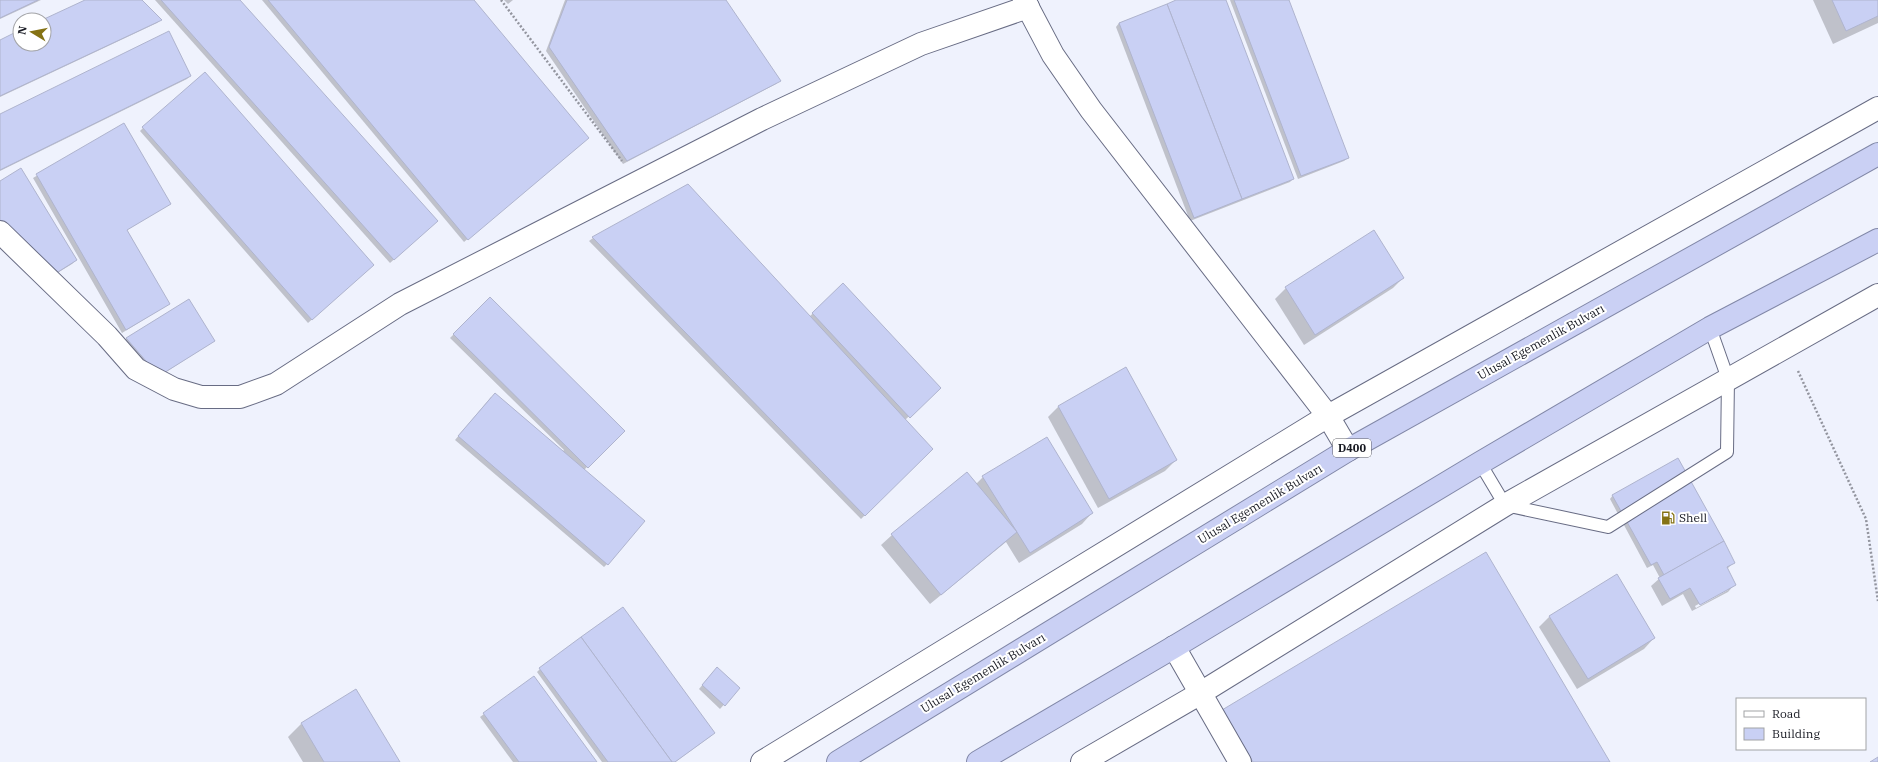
<svg xmlns="http://www.w3.org/2000/svg" width="1878" height="762" viewBox="0 0 1878 762" font-family="'IBM Plex Serif',serif">
<rect width="100%" height="100%" fill="#eff2fd"/>
<!-- shadow -->
<g fill="#0003" fill-rule="evenodd">
<polygon points="0,0 41,0 0,19"/>
<polygon points="87,0 140,0 160,20 157,23 0,97 0,41 20,31 20,44 44,44 44,20"/>
<polygon points="155,0 239,0 434,224 390,263"/>
<polygon points="262,0 473,0 585,141 464,242"/>
<polygon points="504,0 513,0 508,4"/>
<polygon points="565,0 725,0 779,80 776,84 623,164 546,51"/>
<polygon points="1179,0 1225,0 1293,179 1290,182 1190,221 1116,27 1119,23"/>
<polygon points="1230,0 1288,0 1348,158 1344,161 1298,179"/>
<polygon points="1813,0 1878,0 1878,23 1833,44"/>
<polygon points="190,76 187,79 0,171 0,115"/>
<polygon points="124,124 170,204 127,230 169,304 122,333 33,178"/>
<polygon points="143,128 370,268 308,323 140,131"/>
<polygon points="0,182 76,260 72,264 54,275 0,227"/>
<polygon points="593,238 809,317 843,285 939,388 905,420 932,449 861,519 589,241"/>
<polygon points="1403,278 1393,288 1304,345 1275,299 1286,288"/>
<polygon points="490,298 623,431 584,470 607,564 604,567 455,440 491,397 562,452 564,450 450,338"/>
<polygon points="127,338 214,341 155,379 124,342"/>
<polygon points="1125,369 1176,460 1165,471 1098,508 1048,417 1058,407"/>
<polygon points="983,477 1092,513 1082,524 1019,563 1006,542 930,604 881,545 892,535 976,484"/>
<path d="M 1613,495 L 1734,562 L 1727,569 L 1735,584 L 1728,592 L 1692,611 L 1683,594 L 1662,606 L 1651,586 L 1660,578 L 1653,565 L 1647,568 L 1610,499 ZM 1728,588 L 1728,590 L 1696,608 L 1695,606 Z"/>
<polygon points="1550,616 1654,638 1644,649 1577,689 1539,627"/>
<polygon points="540,669 711,736 675,762 602,762 537,672"/>
<polygon points="714,671 739,688 720,709 699,689"/>
<polygon points="484,714 596,762 513,762 480,717"/>
<polygon points="301,724 399,762 303,762 288,737"/>
</g>
<!-- building -->
<g fill="#c9d0f4" stroke="#afb4ce">
<polygon points="0,0 38,0 0,18"/>
<polygon points="85,0 142,0 162,20 0,96 0,40 20,30 20,44 44,44 44,20 42,20"/>
<polygon points="161,0 240,0 438,221 394,260"/>
<polygon points="268,0 474,0 589,138 468,240"/>
<polygon points="567,0 726,0 781,81 627,161 549,47"/>
<polygon points="1176,0 1226,0 1294,179 1242,199 1167,4"/>
<polygon points="1234,0 1289,0 1349,158 1301,176"/>
<polygon points="1832,0 1878,0 1878,16 1846,31"/>
<polygon points="1167,4 1242,199 1194,218 1119,23"/>
<polygon points="169,31 191,76 0,170 0,114"/>
<polygon points="205,72 374,265 312,320 142,127"/>
<polygon points="124,123 171,204 127,230 170,304 126,330 36,174"/>
<polygon points="21,168 77,260 58,272 0,221 0,181"/>
<polygon points="688,184 933,449 865,516 592,237"/>
<polygon points="1374,230 1404,278 1315,335 1285,287"/>
<polygon points="843,283 941,388 910,418 812,313"/>
<polygon points="490,297 625,431 588,468 453,334"/>
<polygon points="189,299 215,341 159,376 126,338"/>
<polygon points="1126,367 1177,460 1109,499 1058,406"/>
<polygon points="495,393 645,521 608,565 458,436"/>
<polygon points="1047,437 1093,513 1030,553 982,476"/>
<polygon points="1678,458 1724,541 1664,575 1657,562 1651,565 1612,495"/>
<polygon points="967,472 1017,532 941,595 891,534"/>
<polygon points="1724,541 1735,563 1727,567 1736,585 1700,605 1690,588 1670,599 1658,578"/>
<polygon points="1486,552 1610,762 1253,762 1222,710"/>
<polygon points="1617,574 1655,638 1588,679 1549,616"/>
<polygon points="623,607 715,733 675,762 672,762 581,637"/>
<polygon points="581,637 672,762 608,762 539,668"/>
<polygon points="717,667 740,688 725,706 702,685"/>
<polygon points="534,676 597,762 519,762 483,713"/>
<polygon points="356,689 400,762 324,762 301,723"/>
<polygon points="1878,757 1878,762 1870,762"/>
</g>
<g fill="none" stroke-linecap="round" stroke-linejoin="round">
<!-- service casing -->
<g stroke="#686c84" stroke-width="14">
<polyline id="service" points="1480,463 1505,505 1608,527 1727,452 1728,379 1710,328"/>
</g>
<!-- minor casing -->
<g stroke="#686c84" stroke-width="24">
<g id="minor">
<polyline points="1024,0 1053,55 1091,110 1328,416 1348,450"/>
<polyline points="0,232 107,336 136,369 174,389 201,397 240,397 276,384 400,304 762,119 921,44 1028,7"/>
<polyline points="1174,647 1240,762"/>
<polyline points="762,762 1328,416 1878,108"/>
<polyline points="1082,762 1199,694 1505,505 1878,295"/>
</g>
</g>
<!-- trunk casing -->
<g stroke="#8288a8" stroke-width="24">
<g id="trunk">
<polyline points="838,762 1348,450 1878,154"/>
<polyline points="978,762 1174,647 1480,463 1710,328 1878,240"/>
</g>
</g>
<!-- path -->
<g stroke="#93959f" stroke-width="2.5" stroke-dasharray="2 2" stroke-linecap="butt">
<polyline points="501,0 622,161"/>
<polyline points="1798,371 1866,519 1878,601"/>
</g>
<!-- service -->
<use href="#service" stroke="#fff" stroke-width="12"/>
<!-- minor -->
<use href="#minor" stroke="#fff" stroke-width="22"/>
<!-- trunk -->
<use href="#trunk" stroke="#cad0f4" stroke-width="22"/>
</g>
<!-- icons -->
<defs>
<g id="fuel-bare" transform="scale(1.08)"><path d="M-5.5-6h7V0h2V4h1.3V-2.5L3-4.5l.8-.8L6-3V5H2.5V1h-1V6h-7ZM-4.2-4.7v3.2H.2V-4.7Z" fill="#857214" stroke="#fff" stroke-width="2.5" paint-order="stroke"/></g>
</defs>
<g fill-rule="evenodd">
<use href="#fuel-bare" x="1668" y="518"/>
</g>
<g text-anchor="middle" stroke-width="4" stroke-linejoin="round" paint-order="stroke">
<!-- shield labels -->
<rect fill="#fff" stroke="#5c5d64" stroke-width="1" x="1333" y="439" width="38" height="18" rx="3"/>
<g font-size="11" font-weight="bold" fill="#161821">
<text x="1352" y="452">D400</text>
</g>
<!-- street labels -->
<g font-size="12" fill="#161821" stroke="#fff">
<text transform="translate(1541 342) rotate(-29)" y="4">Ulusal Egemenlik Bulvarı</text>
<text transform="translate(1260 504) rotate(-31)" y="4">Ulusal Egemenlik Bulvarı</text>
<text transform="translate(983 673) rotate(-31)" y="4">Ulusal Egemenlik Bulvarı</text>
</g>
<!-- poi labels -->
<g font-size="12" fill="#161821" stroke="#fff" text-anchor="start">
<text x="1679" y="522">Shell</text>
</g>
</g>
<!-- legend -->
<rect x="1736" y="698" width="130" height="52" fill="#ffffff" stroke="#a2a3a6"/>
<rect x="1744" y="711" width="20" height="6" fill="#ffffff" stroke="#a2a3a6"/>
<text x="1772" y="718" font-size="12" fill="#161821">Road</text>
<rect x="1744" y="728" width="20" height="12" fill="#c9d0f4" stroke="#a2a3a6"/>
<text x="1772" y="738" font-size="12" fill="#161821">Building</text>
<!-- north arrow -->
<g transform="translate(32 32) rotate(280)"><circle r="19" fill="#ffffff" stroke="#a2a3a6"/>
<path d="M0-3L7 15L0 10L-7 15Z" fill="#857214"/>
<text y="-6" font-size="11" font-weight="bold" text-anchor="middle" fill="#161821">N</text>
</g>
</svg>
